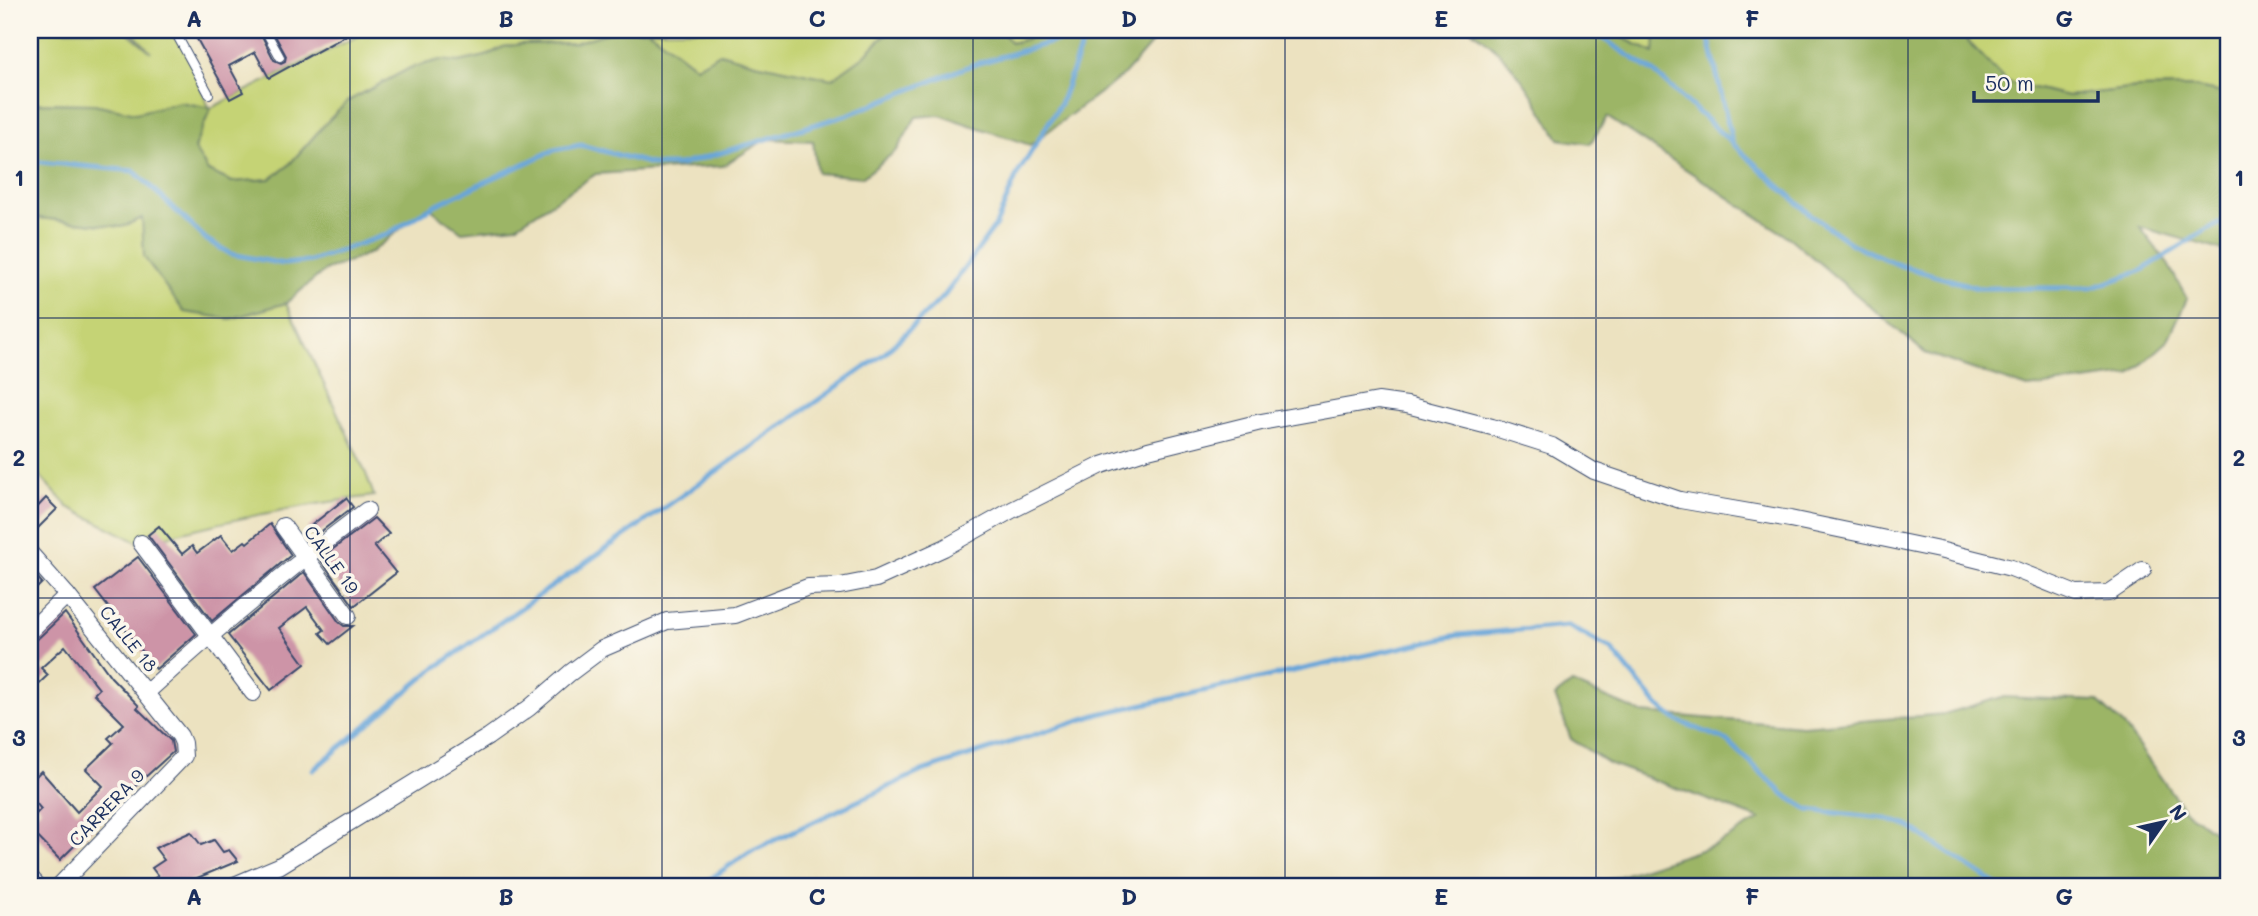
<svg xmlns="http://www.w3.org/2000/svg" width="2258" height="916" viewBox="0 0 2258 916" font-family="Mali,sans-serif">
<rect width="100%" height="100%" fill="#fbf7ec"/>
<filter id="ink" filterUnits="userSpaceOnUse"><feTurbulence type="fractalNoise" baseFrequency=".0143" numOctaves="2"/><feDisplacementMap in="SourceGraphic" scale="14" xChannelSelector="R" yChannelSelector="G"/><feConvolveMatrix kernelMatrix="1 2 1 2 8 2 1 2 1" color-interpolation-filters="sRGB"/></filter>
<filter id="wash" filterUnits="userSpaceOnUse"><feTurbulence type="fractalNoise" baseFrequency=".00686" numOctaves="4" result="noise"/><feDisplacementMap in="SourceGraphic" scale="28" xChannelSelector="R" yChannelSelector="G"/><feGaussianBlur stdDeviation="1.57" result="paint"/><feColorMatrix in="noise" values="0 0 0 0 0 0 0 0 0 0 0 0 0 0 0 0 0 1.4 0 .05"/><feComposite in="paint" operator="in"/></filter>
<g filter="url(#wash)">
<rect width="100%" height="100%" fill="#ece2c0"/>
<!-- green -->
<g fill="#c5d375" stroke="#70816a" stroke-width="2">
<polygon points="30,30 125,30 151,52 130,30 178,30 208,105 211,108 370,30 617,30 574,43 521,44 503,47 486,56 459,62 440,60 410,68 348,101 325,124 288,166 271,179 232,182 208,171 194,148 211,108 180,102 136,114 94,104 30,103"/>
<polygon points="648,30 890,30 864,56 832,79 755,63 720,53 696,67"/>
<polygon points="1001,30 1033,30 1027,39 1010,43"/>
<polygon points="1606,30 1656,30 1654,53"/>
<polygon points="1957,30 2228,30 2228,94 2192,87 2138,88 2068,96 2007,82"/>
<path d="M 30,217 L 122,227 L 142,218 L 230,319 L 286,303 L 366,474 L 374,496 C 295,505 217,523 139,543 L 68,507 L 30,465 Z"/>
</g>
<!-- forest -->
<g fill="#9cb566" stroke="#5c7262" stroke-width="2">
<polygon points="617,30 648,30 696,67 720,53 755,63 832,79 864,56 890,30 1001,30 1011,43 1027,39 1033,30 1163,30 1125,74 1030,145 940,115 916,117 897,150 863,177 817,173 813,141 766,139 723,166 596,174 516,226 462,232 428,207 370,253 324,271 286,303 230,319 184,312 144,257 142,218 122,227 30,217 30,103 94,104 136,113 180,102 211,108 194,148 208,171 232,182 270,179 288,166 325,124 348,101 410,68 440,60 459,62 486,56 503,47 521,44 574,43"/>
<path d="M 1471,30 L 1606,30 L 1654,53 L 1656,30 L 1957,30 L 2007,82 L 2068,96 L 2138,88 L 2192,87 L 2228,94 L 2228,252 L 2140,227 L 2168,264 L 2187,299 L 2167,342 L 2130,375 L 2028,388 L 1925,353 L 1791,239 L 1607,117 L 1590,144 L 1559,139 C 1536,99 1510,54 1471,30 Z"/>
<polygon points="1572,683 1642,713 1803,726 1944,714 2002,697 2097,701 2124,726 2184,810 2228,841 2228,886 1589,886 1716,845 1760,819 1608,763 1571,739 1555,696"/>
</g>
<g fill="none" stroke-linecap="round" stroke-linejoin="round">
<!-- stream -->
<g stroke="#67a5d9" stroke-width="5">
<polyline points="1590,30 1654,72 1811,215 1852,244 1899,265 1978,288 2091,288 2141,271 2208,229 2228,220"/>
<polyline points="1707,30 1732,142"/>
<polyline points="30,161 134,171 207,240 231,254 284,264 311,261 388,234 435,205 554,150 581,145 655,165 680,165 847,115 972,65 1094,30"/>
<polyline points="313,770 431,671 884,354 945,295 996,225 1017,175 1060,104 1086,33"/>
<polyline points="700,886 749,852 922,771 1099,714 1458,635 1568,626 1611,649 1658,706 1678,721 1726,740 1785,795 1809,810 1883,818 1908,826 1998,886"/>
</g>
</g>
<g id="blocks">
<!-- building -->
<g fill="#cd94a7">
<polygon points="192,30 259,30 274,60 281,63 285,61 286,56 272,30 356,30 269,78 255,52 229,66 243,92 230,99"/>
<polygon points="46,498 57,509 30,536 30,515"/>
<polygon points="346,498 353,507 315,536 308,528"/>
<polygon points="374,518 389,534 374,546 396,573 354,606 320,559"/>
<polygon points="270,524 291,555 212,621 148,535 159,526 182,554 192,546 197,553 221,535 233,550 245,541 247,543"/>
<polygon points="138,557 196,634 156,669 95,590"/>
<polygon points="30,569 42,583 30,595"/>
<polygon points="304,572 339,622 344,626 353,626 330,644 320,633 324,630 307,607 279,628 305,664 271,690 228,635"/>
<polygon points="65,613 111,677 139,706 137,708 171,741 173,752 131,790 60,860 30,829 30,820 41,809 30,796 30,782 41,771 77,812 103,786 86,769 113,743 108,738 124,724 94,694 99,689 65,646 41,668 48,675 30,692 30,646"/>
<polygon points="191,832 201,845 214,840 223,852 229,850 238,861 178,886 142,886 158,876 152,868 164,860 155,848"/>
</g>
</g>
</g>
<g filter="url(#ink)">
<use href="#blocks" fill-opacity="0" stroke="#3a4a6d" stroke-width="2"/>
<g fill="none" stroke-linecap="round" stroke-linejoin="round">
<!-- lane casing -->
<g stroke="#3a4a6d" stroke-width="10">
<g id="lane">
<polyline points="174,30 209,94"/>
<polyline points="265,30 280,57"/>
</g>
</g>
<!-- street casing -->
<g stroke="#3a4a6d" stroke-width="18">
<g id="street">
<polyline points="283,526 348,616"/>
<polyline points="141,543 253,693"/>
<polyline points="30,553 67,595 180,736 183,743 184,756 59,886"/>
<polyline points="30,631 67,595"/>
<path d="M 146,693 C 217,628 290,568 367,510"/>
<polyline points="30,877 38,886"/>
<polyline points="232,886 279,866 488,737 529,708 570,673 602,649 667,621 735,615 808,587 840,586 876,579 944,548 1012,510 1102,465 1148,450 1261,422 1378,401 1407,405 1492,427 1552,446 1594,471 1680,500 1790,519 1939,550 2011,568 2076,594 2109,593 2143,570"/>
</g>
</g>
<!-- lane -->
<use href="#lane" stroke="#fff" stroke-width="8"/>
<!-- street -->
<use href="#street" stroke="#fff" stroke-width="16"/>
</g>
</g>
<!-- grid -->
<path fill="none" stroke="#1b2f5e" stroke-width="2" stroke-opacity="0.55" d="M 350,30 L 350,886M 662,30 L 662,886M 973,30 L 973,886M 1285,30 L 1285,886M 1596,30 L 1596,886M 1908,30 L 1908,886M 30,318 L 2228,318M 30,598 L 2228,598"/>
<g text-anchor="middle" stroke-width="7" stroke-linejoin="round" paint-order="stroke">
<!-- street labels -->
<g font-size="18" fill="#1b2f5e" stroke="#fbf7ec">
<text transform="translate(331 560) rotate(54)" y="6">CALLE 19</text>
<text transform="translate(128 639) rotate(51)" y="6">CALLE 18</text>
<text transform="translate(107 808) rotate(-46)" y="6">CARRERA 9</text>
</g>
</g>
<!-- margin -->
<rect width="2258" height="916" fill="none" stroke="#fbf7ec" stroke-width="77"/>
<!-- north arrow -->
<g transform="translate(2164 822) rotate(56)" stroke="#fbf7ec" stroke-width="5" paint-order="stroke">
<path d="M0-5L12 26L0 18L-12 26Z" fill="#1b2f5e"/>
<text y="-10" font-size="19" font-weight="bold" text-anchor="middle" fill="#1b2f5e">N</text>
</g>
<!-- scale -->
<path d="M1974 91v10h124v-10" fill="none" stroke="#1b2f5e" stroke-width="3.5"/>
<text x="1985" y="91" font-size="21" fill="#1b2f5e" stroke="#fbf7ec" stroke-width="5" paint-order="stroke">50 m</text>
<rect x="38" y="38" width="2182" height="840" fill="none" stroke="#1b2f5e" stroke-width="2.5"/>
<g font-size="23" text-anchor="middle" font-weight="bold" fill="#1b2f5e">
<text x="194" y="27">A</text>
<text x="506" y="27">B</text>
<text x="817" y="27">C</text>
<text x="1129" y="27">D</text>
<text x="1441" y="27">E</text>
<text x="1752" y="27">F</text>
<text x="2064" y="27">G</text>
<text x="19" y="186">1</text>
<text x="2239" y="186">1</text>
<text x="19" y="466">2</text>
<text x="2239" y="466">2</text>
<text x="19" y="746">3</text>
<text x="2239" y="746">3</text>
<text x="194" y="905">A</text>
<text x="506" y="905">B</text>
<text x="817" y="905">C</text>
<text x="1129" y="905">D</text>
<text x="1441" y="905">E</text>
<text x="1752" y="905">F</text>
<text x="2064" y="905">G</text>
</g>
</svg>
